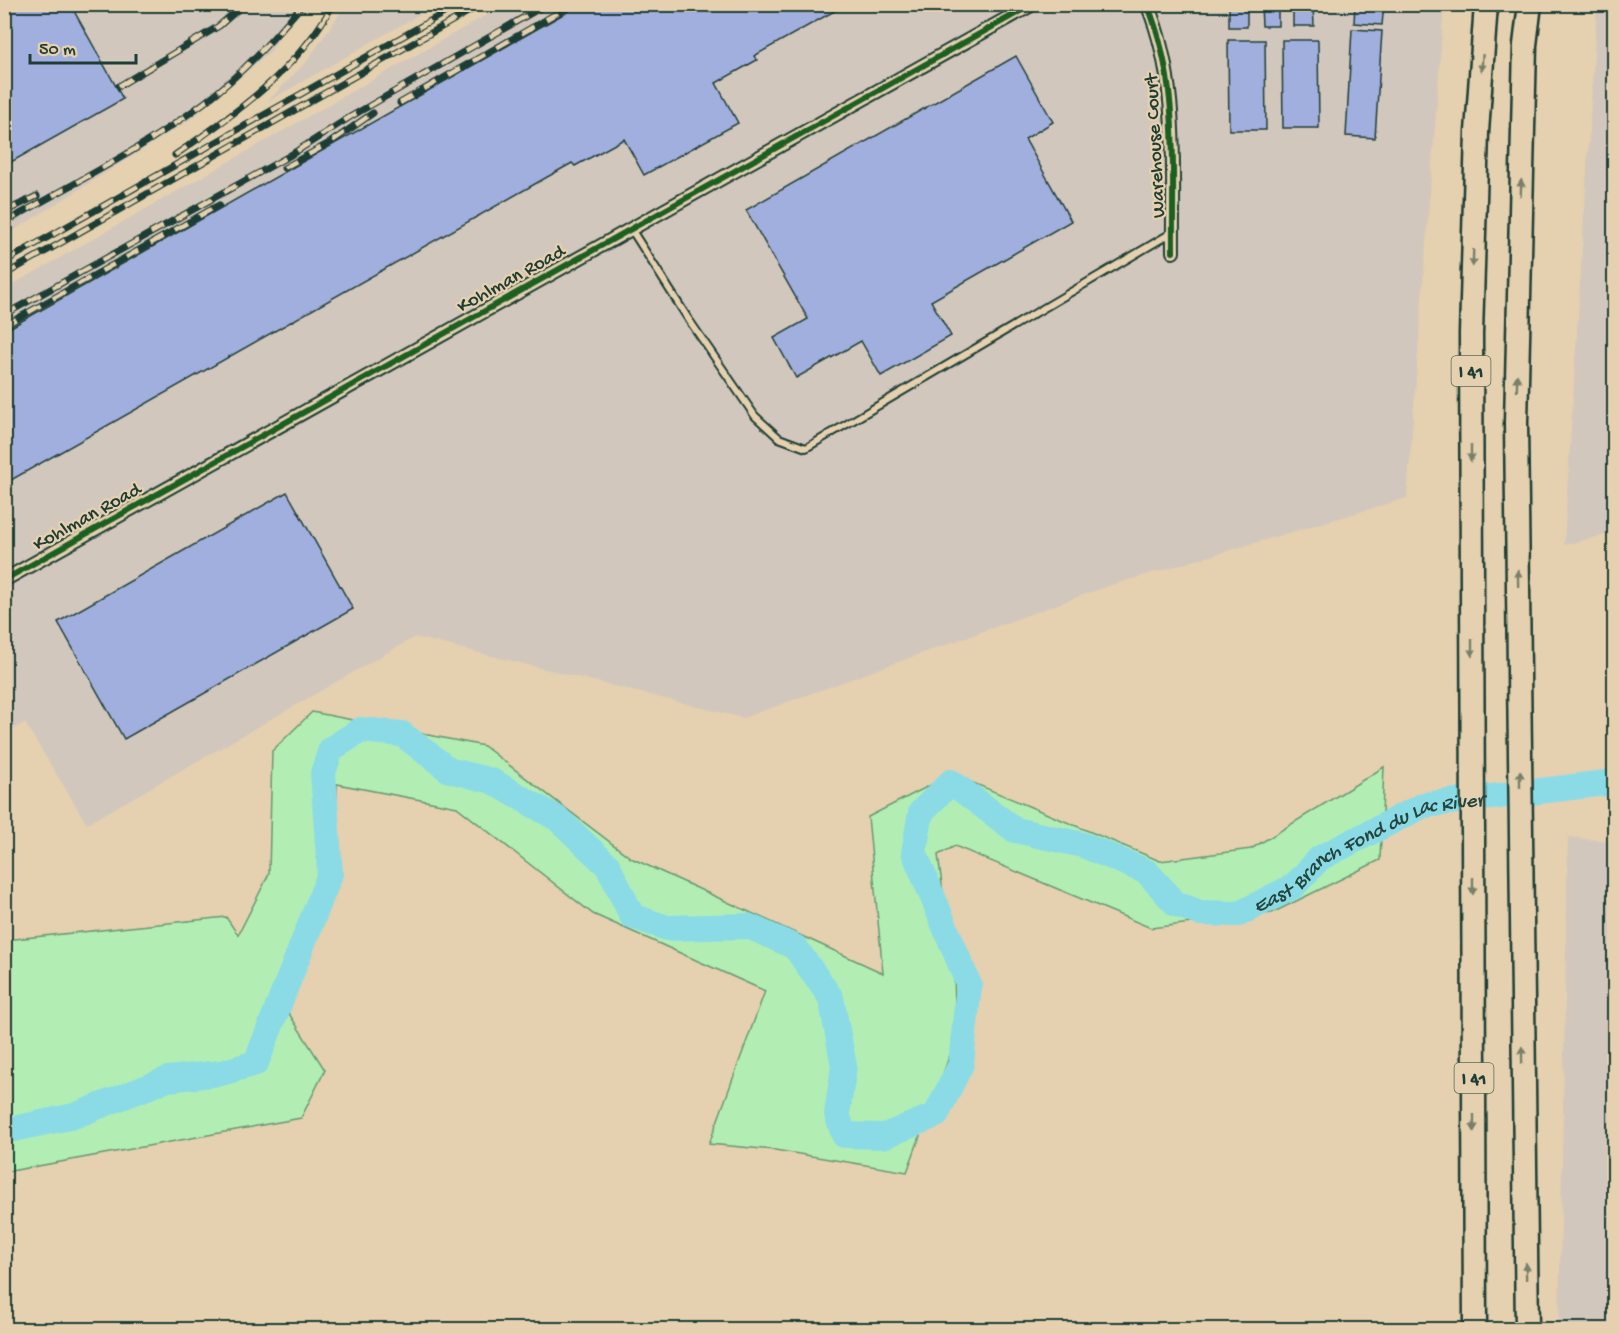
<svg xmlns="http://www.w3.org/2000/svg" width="1619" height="1334" viewBox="0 0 1619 1334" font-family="'Gochi Hand',sans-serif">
<rect width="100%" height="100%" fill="#e5d1af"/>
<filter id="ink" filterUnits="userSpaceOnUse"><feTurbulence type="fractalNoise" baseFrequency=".0167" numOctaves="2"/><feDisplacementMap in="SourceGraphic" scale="12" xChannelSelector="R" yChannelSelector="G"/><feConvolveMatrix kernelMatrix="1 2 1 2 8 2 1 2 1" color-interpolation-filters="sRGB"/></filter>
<g filter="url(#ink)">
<!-- built -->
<g fill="#d1c7bd">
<polygon points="5,5 299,5 271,51 188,121 5,236"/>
<polygon points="346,5 436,5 267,102 307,61"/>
<polygon points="504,5 1444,5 1407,498 1105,587 743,718 415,637 87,824 25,723 5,733 5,289"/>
<polygon points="1597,5 1614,5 1614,533 1564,545"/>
<polygon points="1568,837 1614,842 1614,1329 1559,1329"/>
</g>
<!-- green -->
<polygon fill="#b2eeb3" stroke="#689674" stroke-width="1.5" points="312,712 484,746 631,858 883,973 868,817 952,774 1160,861 1251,849 1384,767 1380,860 1272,913 1151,928 955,846 938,855 954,974 956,1038 907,1172 775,1150 709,1144 765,991 593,914 457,807 337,784 334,890 279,998 325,1070 301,1118 5,1172 5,940 226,917 238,935 269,874 272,751"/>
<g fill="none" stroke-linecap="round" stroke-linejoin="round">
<!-- river -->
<path stroke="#8bdbe6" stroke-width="26" id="s1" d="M 4,1131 L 74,1116 L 168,1079 L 221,1073 L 256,1063 L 330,874 L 323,773 L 331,749 L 361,730 L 402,734 L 449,770 L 492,781 L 558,819 L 608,866 L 632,916 L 667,928 L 748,926 L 795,947 L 831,998 L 844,1066 L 837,1114 L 844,1135 L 884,1136 L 936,1115 L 961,1064 L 969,985 L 914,852 L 921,812 L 951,782 L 1015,830 L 1083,845 L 1147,872 L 1176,904 L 1200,913 L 1239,914 L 1294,886 L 1320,858 L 1424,805 L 1614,782"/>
</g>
<!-- building -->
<g fill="#a1afdf" stroke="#1f3d34" stroke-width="1.5">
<polygon points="4,4 70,4 123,99 4,166"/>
<polygon points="581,4 847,4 754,56 757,60 716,83 738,123 644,175 624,139 575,166 572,163 4,484 4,331"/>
<rect x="1229" y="4" width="18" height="23"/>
<polygon points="1261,4 1278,4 1278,26 1262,26"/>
<polygon points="1293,4 1313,4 1314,26 1293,26"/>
<polygon points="1355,4 1384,4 1382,25 1354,23"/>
<polygon points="1352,29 1382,31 1375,138 1346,136"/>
<polygon points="1228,40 1265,40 1266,130 1229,130"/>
<polygon points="1282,40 1318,40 1319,128 1283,128"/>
<polygon points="1016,56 1053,122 1025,139 1071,221 931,301 951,336 881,376 861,341 796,378 774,338 808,319 746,210"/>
<polygon points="287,492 353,609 124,739 58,622"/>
</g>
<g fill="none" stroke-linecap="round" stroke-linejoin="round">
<!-- lane casing -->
<g stroke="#1f3d34" stroke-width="10">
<polyline id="lane" points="631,229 689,320 755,416 779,438 806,448 1173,232"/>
</g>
<!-- street casing -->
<g stroke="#1f3d34" stroke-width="16">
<g id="street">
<path d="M 1147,4 C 1180,82 1172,170 1173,252"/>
<polyline points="4,580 1033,4"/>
</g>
</g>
<!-- highway casing -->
<g stroke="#1f3d34" stroke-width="27">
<g id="highway">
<polyline points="1475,1330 1471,334 1477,132 1486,4"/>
<polyline points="1527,1330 1516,423 1525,45 1530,4"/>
</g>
</g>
<!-- lane -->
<use href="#lane" stroke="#e5d1af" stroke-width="6"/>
<!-- street -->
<use href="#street" stroke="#e5d1af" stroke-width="12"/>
<!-- highway -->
<use href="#highway" stroke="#e5d1af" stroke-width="22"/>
<!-- rail casing -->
<g stroke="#1f3d34" stroke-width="7">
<g id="rail">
<polyline points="119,86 219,26 244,4"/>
<polyline points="400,103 573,4"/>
<path d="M 175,155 C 234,115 299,69 333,4"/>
<polyline points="284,168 331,142 373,113"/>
<polyline points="4,212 37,196"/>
<path d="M 4,223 C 72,184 143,149 205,102 C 242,74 273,39 303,4"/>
<polyline points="4,262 460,4"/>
<polyline points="4,275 482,4"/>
<polyline points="4,315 289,156 350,117 547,4"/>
<polyline points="4,326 219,205"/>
</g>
</g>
<!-- rail -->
<use href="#rail" stroke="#e5d1af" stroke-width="4.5" stroke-dasharray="14" stroke-linecap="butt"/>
<!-- cycleway casing -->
<g stroke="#e5d1af" stroke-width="10">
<g id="cycleway">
<path d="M 1147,4 C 1180,82 1172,170 1173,252"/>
<polyline points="4,580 1033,4"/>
</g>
</g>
<!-- cycleway -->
<use href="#cycleway" stroke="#1b5e20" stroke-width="6"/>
</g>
<!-- one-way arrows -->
<defs><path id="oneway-solid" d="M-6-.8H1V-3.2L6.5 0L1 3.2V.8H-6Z" transform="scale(1.5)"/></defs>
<g fill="#78806b">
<use href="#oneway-solid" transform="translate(1482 63) rotate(94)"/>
<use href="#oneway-solid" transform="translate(1521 188) rotate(-88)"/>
<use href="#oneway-solid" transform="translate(1473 258) rotate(92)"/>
<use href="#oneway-solid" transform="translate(1517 383) rotate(-89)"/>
<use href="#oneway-solid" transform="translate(1471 453) rotate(90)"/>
<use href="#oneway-solid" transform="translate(1518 578) rotate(-91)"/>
<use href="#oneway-solid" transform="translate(1472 648) rotate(90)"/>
<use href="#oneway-solid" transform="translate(1520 779) rotate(-90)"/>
<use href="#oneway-solid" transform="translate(1473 886) rotate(90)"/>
<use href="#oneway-solid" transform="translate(1522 1055) rotate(-91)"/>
<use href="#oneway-solid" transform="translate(1474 1123) rotate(90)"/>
<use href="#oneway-solid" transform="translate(1526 1271) rotate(-91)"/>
</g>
</g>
<g text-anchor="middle" stroke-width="4.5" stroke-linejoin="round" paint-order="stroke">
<!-- shield labels -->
<g fill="#e5d1af" stroke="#5a6959" stroke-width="1.5">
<rect x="1451.5" y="356" width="39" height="30" rx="4.5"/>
<rect x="1454.5" y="1063" width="39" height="30" rx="4.5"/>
</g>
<g font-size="18" font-weight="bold" fill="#1f3d34">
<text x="1471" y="377">I 41</text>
<text x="1474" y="1084">I 41</text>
</g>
<!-- street labels -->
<g font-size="20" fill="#1f3d34" stroke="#e5d1af">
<text transform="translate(1153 146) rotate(-93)" y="7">Warehouse Court</text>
<text transform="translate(510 277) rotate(-29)" y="7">Kohlman Road</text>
<text transform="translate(86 515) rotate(-29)" y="7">Kohlman Road</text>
</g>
<!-- water labels -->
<g font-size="21" font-style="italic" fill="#24453d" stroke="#e5d1af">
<text dy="7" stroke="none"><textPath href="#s1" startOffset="2277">East Branch Fond du Lac River</textPath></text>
</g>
</g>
<!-- margin -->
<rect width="1619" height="1334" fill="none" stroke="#e5d1af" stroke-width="24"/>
<rect x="12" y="12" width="1595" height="1310" fill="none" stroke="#1f3d34" stroke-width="2" filter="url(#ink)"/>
<!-- scale -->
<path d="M30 54v9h106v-9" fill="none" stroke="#1f3d34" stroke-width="3"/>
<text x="39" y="54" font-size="18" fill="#1f3d34" stroke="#e5d1af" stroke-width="4.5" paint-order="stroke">50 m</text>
</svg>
